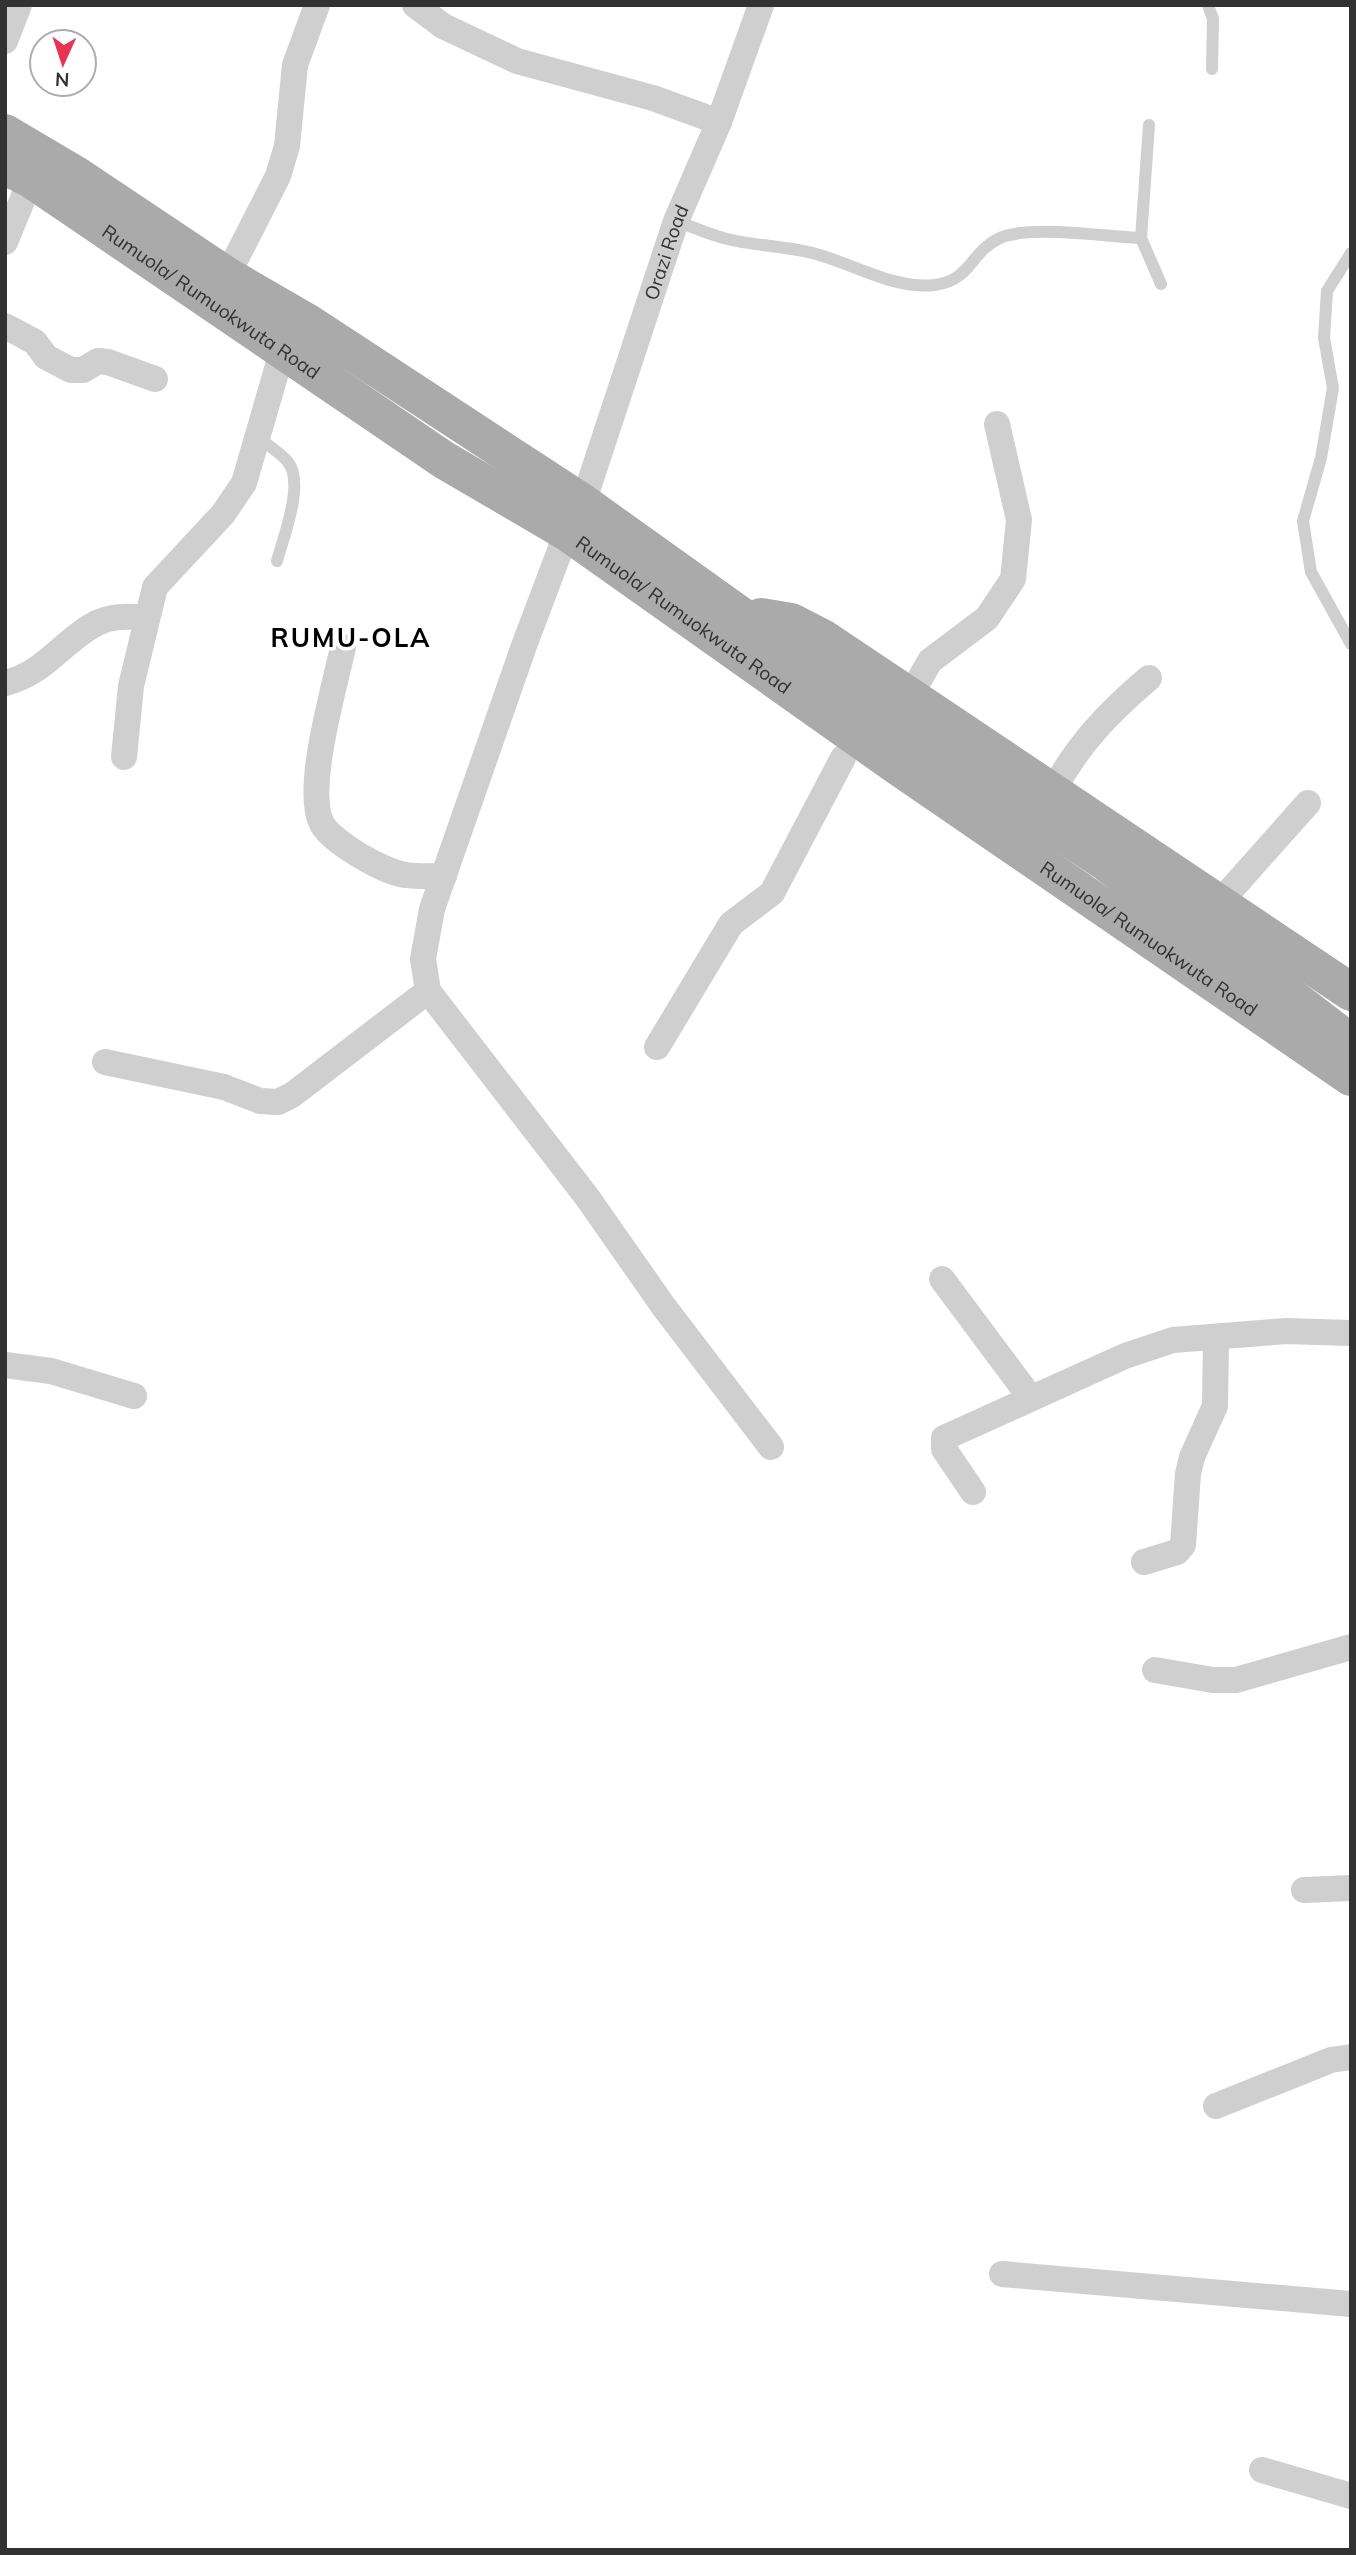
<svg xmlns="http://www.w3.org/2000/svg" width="1356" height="2555" viewBox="0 0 1356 2555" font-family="Mulish,sans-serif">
<rect width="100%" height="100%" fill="#fff"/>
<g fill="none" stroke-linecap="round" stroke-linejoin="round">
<!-- service -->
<g stroke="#cfcfcf" stroke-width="12">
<polyline points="1208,5 1213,19 1212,69"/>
<polyline points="1149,125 1141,238 1161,284"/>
<path d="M 676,221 C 693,227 710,235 727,239 C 756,246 787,246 816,254 C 853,264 896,290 935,285 C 971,280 971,252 998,239 C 1026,224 1106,237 1141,238"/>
<polyline points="1351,253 1327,291 1324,338 1333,388 1321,458 1303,521 1311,572 1351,644"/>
<path d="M 258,437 C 267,445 281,453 288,462 C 305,484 283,538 277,561"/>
</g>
<!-- minor -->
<g stroke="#cfcfcf" stroke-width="26">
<polyline points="415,5 443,26 517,61 653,98 719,122"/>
<polyline points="5,41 19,5"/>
<polyline points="5,242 31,179"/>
<polyline points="227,276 278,176 287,146 295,65 317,5"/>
<polyline points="5,326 35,342 46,357 71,370 83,370 98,361 108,362 155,379"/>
<path id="s1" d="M 583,503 L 676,221 L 719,122 L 761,5"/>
<polyline points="567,532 525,643 432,909 423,959 428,991 587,1197 664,1307 771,1447"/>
<path d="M 343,647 C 335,686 305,786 321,822 C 329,841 385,873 406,875 C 418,877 431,876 444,876"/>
<path d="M 5,683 C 46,673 63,640 97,623 C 113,615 129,617 146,617"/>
<polyline points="910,696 930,661 987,618 1013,579 1019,520 997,424"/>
<polyline points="124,757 131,686 155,587 223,514 244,483 282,352"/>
<path d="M 1053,791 C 1078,744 1109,712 1149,678"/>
<polyline points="1220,902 1308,803"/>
<polyline points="657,1047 731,924 772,893 843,758"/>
<polyline points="105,1062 224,1087 260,1101 278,1102 292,1095 428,991"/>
<polyline points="942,1279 1030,1397"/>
<polyline points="5,1365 51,1371 134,1396"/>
<polyline points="973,1492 944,1449 944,1438 1125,1356 1173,1340 1286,1331 1351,1333"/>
<polyline points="1144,1562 1177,1552 1183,1545 1188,1474 1192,1457 1215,1406 1216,1337"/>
<polyline points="1155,1670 1213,1680 1236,1680 1351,1647"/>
<polyline points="1304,1890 1351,1888"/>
<polyline points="1216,2106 1331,2060 1351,2057"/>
<polyline points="1002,2274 1351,2304"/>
<polyline points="1262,2470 1351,2496"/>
</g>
<!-- primary -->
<g stroke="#aaa" stroke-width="38">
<polyline points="5,133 76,175 227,276 308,323 583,503 849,693 1107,863 1184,921 1235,954 1351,1043"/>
<path id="s2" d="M 5,166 L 31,179 L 444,460 L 567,532 L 896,765 L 1351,1077"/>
<polyline points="761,617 791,622 824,639 1351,992"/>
</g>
</g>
<g text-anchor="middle" stroke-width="7" stroke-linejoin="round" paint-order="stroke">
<!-- street labels -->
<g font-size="19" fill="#323232" stroke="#fff">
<text dy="7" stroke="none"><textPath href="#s1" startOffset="264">Orazi Road</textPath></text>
<text dy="7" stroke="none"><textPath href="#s2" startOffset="247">Rumuola/ Rumuokwuta Road</textPath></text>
<text dy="7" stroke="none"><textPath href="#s2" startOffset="814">Rumuola/ Rumuokwuta Road</textPath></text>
<text dy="7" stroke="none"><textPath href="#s2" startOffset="1381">Rumuola/ Rumuokwuta Road</textPath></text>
</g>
<!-- district labels -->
<g font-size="26" font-weight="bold" letter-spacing="2" fill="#000" stroke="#fff">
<text x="351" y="647">RUMU-OLA</text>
</g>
</g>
<!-- border -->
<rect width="1356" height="2555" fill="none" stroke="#323232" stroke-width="14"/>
<!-- north arrow -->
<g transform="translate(63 63) rotate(183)"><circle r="33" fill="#ffffff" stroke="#adadad" stroke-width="2"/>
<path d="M0-5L12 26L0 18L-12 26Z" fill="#e93354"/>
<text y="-10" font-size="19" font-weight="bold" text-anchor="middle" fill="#323232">N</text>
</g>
</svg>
